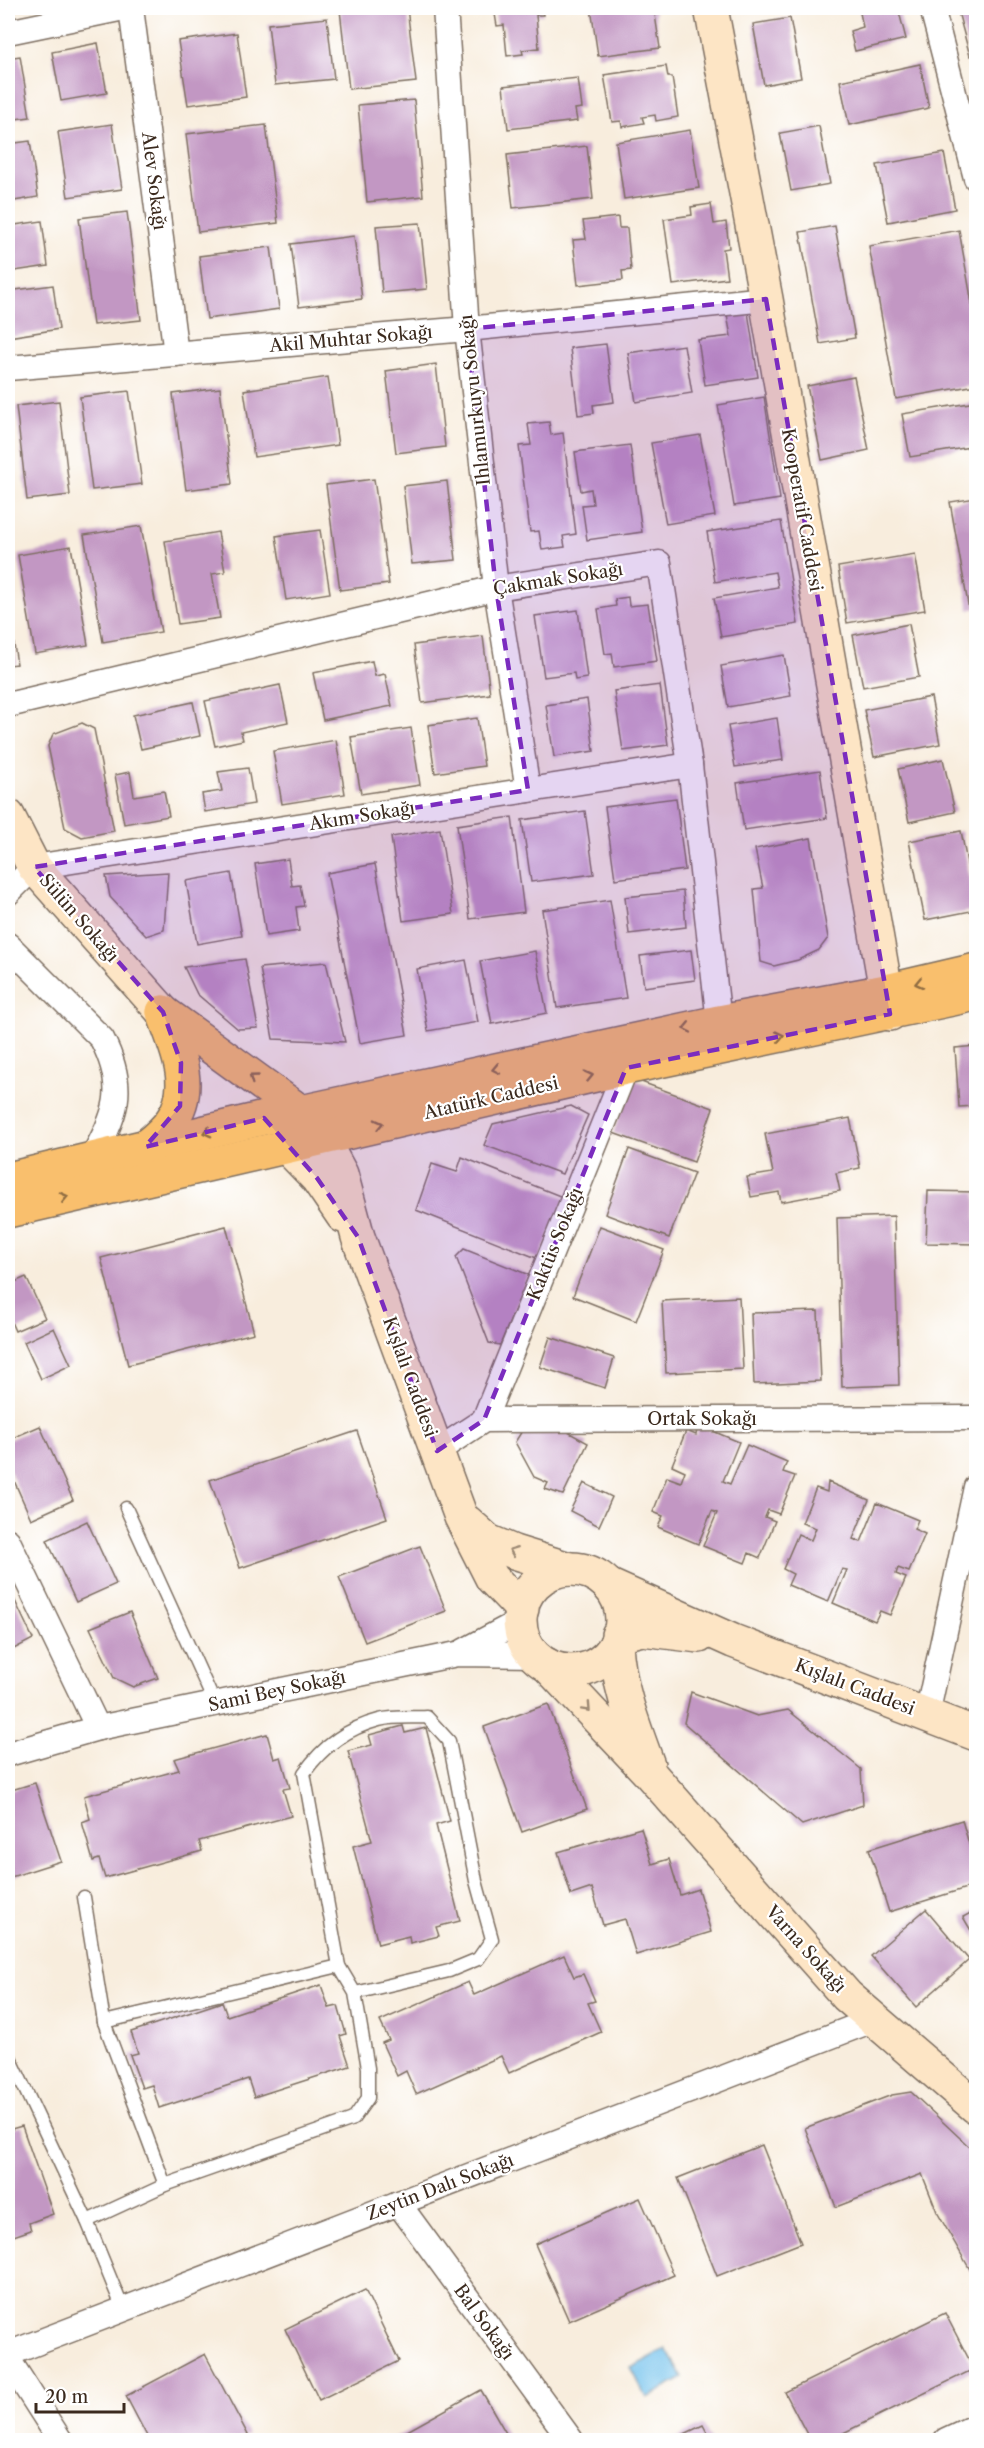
<svg xmlns="http://www.w3.org/2000/svg" width="984" height="2448" viewBox="0 0 984 2448" font-family="'Libre Caslon Text',serif">
<rect width="100%" height="100%" fill="#fff"/>
<filter id="ink" filterUnits="userSpaceOnUse"><feTurbulence type="fractalNoise" baseFrequency=".0167" numOctaves="2"/><feDisplacementMap in="SourceGraphic" scale="12" xChannelSelector="R" yChannelSelector="G"/><feConvolveMatrix kernelMatrix="1 2 1 2 8 2 1 2 1" color-interpolation-filters="sRGB"/></filter>
<filter id="wash" filterUnits="userSpaceOnUse"><feTurbulence type="fractalNoise" baseFrequency=".008" numOctaves="4" result="noise"/><feDisplacementMap in="SourceGraphic" scale="24" xChannelSelector="R" yChannelSelector="G"/><feGaussianBlur stdDeviation="1.35" result="paint"/><feColorMatrix in="noise" values="0 0 0 0 0 0 0 0 0 0 0 0 0 0 0 0 0 1.4 0 .05"/><feComposite in="paint" operator="in"/></filter>
<g filter="url(#wash)">
<rect width="100%" height="100%" fill="#f8eddd"/>
<!-- water -->
<polygon fill="#71c1ec" stroke="#567685" stroke-width="1.5" points="666,2349 683,2378 647,2398 631,2368"/>
<g id="blocks">
<!-- building -->
<g fill="#c297c3">
<polygon points="364,8 407,8 416,82 349,89 340,10"/>
<polygon points="503,8 542,8 543,15 536,15 539,48 522,50 523,54 507,56 504,25 497,26 495,14 503,10"/>
<polygon points="591,8 654,8 660,48 598,56"/>
<polygon points="859,8 898,8 906,39 855,51 850,31 863,27"/>
<polygon points="957,8 976,8 976,54 970,56"/>
<polygon points="327,18 334,79 275,85 268,24"/>
<polygon points="790,18 801,78 764,85 753,24"/>
<polygon points="237,33 246,97 188,105 178,41"/>
<polygon points="98,43 107,93 61,101 52,52"/>
<polygon points="20,56 30,117 8,120 8,58"/>
<polygon points="920,64 929,108 849,125 840,81"/>
<polygon points="666,66 668,77 672,77 678,117 656,121 655,115 642,117 644,123 622,127 621,121 612,122 604,75"/>
<polygon points="578,78 582,108 575,109 577,121 508,129 503,86"/>
<polygon points="414,100 423,196 367,202 358,105"/>
<polygon points="112,124 122,189 68,197 58,132"/>
<polygon points="266,125 278,223 198,232 186,134"/>
<polygon points="819,126 830,184 791,191 780,133"/>
<polygon points="690,130 699,188 624,199 616,142"/>
<polygon points="30,141 38,197 8,202 8,144"/>
<polygon points="587,146 593,199 513,208 507,155"/>
<polygon points="944,153 955,209 888,222 877,165"/>
<polygon points="711,204 714,224 726,222 729,248 723,249 727,278 673,285 664,219 692,215 691,207"/>
<polygon points="127,212 141,320 93,325 79,218"/>
<polygon points="618,217 619,228 627,228 631,270 622,271 623,280 578,285 573,240 586,239 583,221"/>
<polygon points="42,221 48,266 8,272 8,226"/>
<polygon points="420,223 427,289 382,293 376,226"/>
<polygon points="835,226 855,338 820,344 800,232"/>
<polygon points="959,230 976,326 976,385 896,399 869,246"/>
<polygon points="354,236 362,299 299,307 291,244"/>
<polygon points="271,247 279,309 207,319 199,256"/>
<polygon points="53,285 59,329 8,337 8,291"/>
<polygon points="748,312 758,377 705,385 698,340 731,336 727,315"/>
<polygon points="606,344 614,402 593,405 594,413 578,415 570,348"/>
<polygon points="684,345 692,393 636,402 628,353"/>
<polygon points="436,364 445,447 396,453 386,371"/>
<polygon points="328,377 338,445 254,457 244,390"/>
<polygon points="854,377 869,450 822,460 807,386"/>
<polygon points="220,388 232,484 186,490 173,394"/>
<polygon points="129,391 142,484 92,490 80,397"/>
<polygon points="764,397 780,499 734,506 718,405"/>
<polygon points="59,401 70,495 27,500 16,406"/>
<polygon points="976,402 976,446 910,457 902,414"/>
<polygon points="549,422 551,435 563,433 576,534 563,536 565,547 542,550 539,531 530,532 519,446 531,445 528,424"/>
<polygon points="700,435 715,516 666,524 651,443"/>
<polygon points="630,445 642,532 587,540 582,505 593,504 591,489 581,491 575,452"/>
<polygon points="374,479 389,584 340,590 326,485"/>
<polygon points="447,481 456,560 412,564 403,486"/>
<polygon points="976,498 976,608 969,610 950,502"/>
<polygon points="781,521 798,624 721,637 714,598 778,587 775,572 715,582 707,532"/>
<polygon points="141,526 161,632 103,642 84,535"/>
<polygon points="320,530 330,593 286,600 276,536"/>
<polygon points="218,532 225,572 212,574 220,618 178,624 165,541"/>
<polygon points="71,546 88,645 35,654 18,555"/>
<polygon points="915,554 925,610 847,623 838,567"/>
<polygon points="628,597 629,606 648,604 657,661 614,667 612,653 605,654 598,609 616,606 615,599"/>
<polygon points="8,606 17,664 8,665"/>
<polygon points="578,610 587,678 575,680 574,673 544,677 535,616"/>
<polygon points="909,624 919,677 863,687 853,635"/>
<polygon points="483,636 490,694 422,703 414,645"/>
<polygon points="784,655 791,696 728,707 721,666"/>
<polygon points="372,661 375,676 385,674 392,706 323,720 313,673"/>
<polygon points="280,685 288,722 241,732 243,740 215,746 205,701"/>
<polygon points="660,685 668,745 623,751 614,691"/>
<polygon points="931,697 940,744 874,757 864,710"/>
<polygon points="587,699 594,751 554,757 546,705"/>
<polygon points="193,702 200,736 141,749 133,715"/>
<polygon points="477,718 484,766 435,773 428,725"/>
<polygon points="777,718 783,760 735,767 728,726"/>
<polygon points="82,723 94,729 114,831 82,837 65,828 48,746 53,734"/>
<polygon points="411,728 420,785 361,794 351,737"/>
<polygon points="336,740 345,794 282,804 273,751"/>
<polygon points="943,759 955,812 909,822 898,769"/>
<polygon points="248,768 254,804 205,812 202,794 222,791 218,772"/>
<polygon points="820,770 827,818 744,830 737,783"/>
<polygon points="130,772 134,796 164,791 169,816 124,824 115,775"/>
<polygon points="676,798 685,870 615,879 605,807"/>
<polygon points="585,811 594,874 531,882 522,820"/>
<polygon points="512,817 524,912 470,919 457,825"/>
<polygon points="440,829 453,914 403,921 391,837"/>
<polygon points="961,831 976,910 925,920 909,841"/>
<polygon points="811,838 828,938 819,950 798,960 774,966 761,962 754,889 763,888 755,849"/>
<polygon points="288,859 292,886 300,885 304,906 296,907 299,931 266,936 255,864"/>
<polygon points="375,864 407,1035 360,1043 327,873"/>
<polygon points="168,872 164,930 146,936 110,897 106,876"/>
<polygon points="231,873 242,936 197,944 186,881"/>
<polygon points="683,891 686,927 629,934 625,897"/>
<polygon points="610,900 626,998 557,1008 542,910"/>
<polygon points="691,950 695,980 644,987 640,956"/>
<polygon points="535,951 547,1013 492,1024 480,961"/>
<polygon points="245,959 258,1028 238,1029 197,994 184,967"/>
<polygon points="466,960 478,1022 428,1031 417,969"/>
<polygon points="326,962 345,1042 273,1039 260,968"/>
<polygon points="976,1046 976,1106 959,1107 955,1048"/>
<polygon points="633,1079 713,1108 694,1162 613,1133"/>
<polygon points="571,1106 588,1115 562,1174 484,1145 493,1124"/>
<polygon points="850,1118 860,1168 836,1173 840,1191 781,1202 779,1192 751,1197 747,1177 773,1173 765,1134"/>
<polygon points="629,1149 694,1173 669,1238 605,1214"/>
<polygon points="462,1157 565,1198 539,1259 416,1210 432,1164 457,1172"/>
<polygon points="928,1191 976,1192 976,1244 926,1243"/>
<polygon points="894,1216 899,1385 842,1387 837,1218"/>
<polygon points="226,1226 254,1333 128,1365 101,1258"/>
<polygon points="600,1226 664,1250 636,1321 573,1296"/>
<polygon points="464,1249 529,1275 500,1345 489,1343 456,1257"/>
<polygon points="26,1277 45,1318 15,1331 8,1315 8,1285"/>
<polygon points="739,1297 743,1369 666,1373 662,1301"/>
<polygon points="818,1311 821,1381 754,1384 751,1313"/>
<polygon points="54,1328 71,1365 41,1379 24,1342"/>
<polygon points="550,1337 614,1358 605,1388 540,1367"/>
<polygon points="698,1425 739,1442 723,1481 730,1484 747,1445 787,1462 783,1472 795,1476 779,1514 768,1510 765,1517 775,1521 760,1558 749,1553 745,1563 703,1546 717,1513 712,1511 698,1544 658,1527 663,1516 653,1512 667,1477 681,1482 685,1471 672,1465 686,1431 696,1435"/>
<polygon points="40,1426 73,1500 31,1519 8,1467 8,1440"/>
<polygon points="357,1431 387,1518 240,1568 210,1480"/>
<polygon points="522,1431 566,1431 588,1443 563,1495 545,1489 548,1483 534,1477 515,1442"/>
<polygon points="828,1482 869,1500 853,1539 861,1542 877,1503 918,1520 914,1529 925,1534 909,1572 898,1568 896,1574 906,1578 890,1615 880,1611 875,1621 833,1603 847,1570 842,1569 828,1602 788,1585 793,1574 783,1569 798,1534 811,1540 816,1528 802,1523 816,1488 827,1492"/>
<polygon points="584,1483 612,1497 599,1526 570,1511"/>
<polygon points="87,1521 116,1584 76,1602 47,1540"/>
<polygon points="420,1546 446,1611 365,1642 339,1577"/>
<polygon points="8,1586 33,1639 8,1652"/>
<polygon points="130,1612 158,1678 133,1687 114,1678 90,1628"/>
<polygon points="691,1692 757,1716 788,1710 861,1769 863,1805 802,1825 684,1723"/>
<polygon points="548,1704 587,1809 522,1832 484,1727"/>
<polygon points="403,1726 405,1733 426,1728 450,1821 436,1825 460,1921 436,1927 439,1936 410,1943 409,1936 378,1944 353,1846 372,1841 348,1751 372,1745 369,1735"/>
<polygon points="267,1734 274,1759 281,1757 290,1788 283,1789 291,1816 199,1841 202,1851 105,1878 99,1859 93,1861 82,1822 90,1819 84,1796 179,1770 174,1759"/>
<polygon points="35,1783 61,1861 8,1878 8,1791"/>
<polygon points="962,1820 976,1868 976,1885 889,1912 869,1849"/>
<polygon points="641,1828 652,1864 669,1859 680,1895 698,1889 711,1932 636,1955 625,1919 603,1925 592,1888 571,1895 558,1852"/>
<polygon points="926,1909 969,1960 916,2007 871,1956"/>
<polygon points="976,1910 976,1939 963,1917"/>
<polygon points="564,1955 574,1977 583,1974 595,2001 588,2003 601,2032 509,2073 501,2056 416,2094 406,2071 397,2076 382,2043 389,2040 380,2021 468,1982 474,1995"/>
<polygon points="321,1985 329,2008 338,2006 346,2034 340,2036 350,2066 254,2097 248,2079 159,2108 152,2085 142,2088 130,2055 138,2053 131,2032 222,2002 227,2016"/>
<polygon points="911,2092 976,2153 976,2280 937,2212 922,2174 836,2207 805,2128 892,2095"/>
<polygon points="22,2126 53,2214 29,2223 31,2230 8,2238 8,2130"/>
<polygon points="762,2145 801,2243 717,2276 678,2178"/>
<polygon points="640,2198 674,2275 569,2321 535,2244"/>
<polygon points="365,2290 399,2361 319,2400 285,2329"/>
<polygon points="945,2313 974,2369 829,2440 810,2440 785,2392"/>
<polygon points="205,2354 248,2435 237,2440 149,2440 126,2396"/>
<polygon points="481,2390 510,2440 391,2440"/>
<polygon points="703,2425 711,2440 672,2440"/>
</g>
</g>
</g>
<g filter="url(#ink)">
<use href="#blocks" fill-opacity="0" stroke="#7d6e61" stroke-width="1.5"/>
<g fill="none" stroke-linecap="round" stroke-linejoin="round">
<!-- lane casing -->
<g stroke="#7d6e61" stroke-width="15">
<g id="lane">
<polyline points="126,1508 215,1704"/>
<polyline points="84,1897 104,2022 165,2185"/>
<polyline points="104,2022 339,1966"/>
<polyline points="8,2053 87,2221 123,2309"/>
<path d="M 87,2221 L 165,2185 L 353,2119 L 368,2098 L 368,2068 L 355,1993 L 339,1966 L 304,1773 C 323,1746 348,1728 379,1720 C 394,1716 412,1718 427,1717 L 449,1741 L 476,1881 L 492,1939 L 478,1959 L 449,1971 L 355,1993"/>
</g>
</g>
<!-- street casing -->
<g stroke="#7d6e61" stroke-width="27">
<g id="street">
<polyline points="131,8 176,354"/>
<polyline points="445,8 467,329 496,588 528,790"/>
<polyline points="932,8 976,178"/>
<polyline points="8,32 124,8"/>
<polyline points="8,368 467,329 766,299"/>
<polyline points="8,705 496,588 659,563 690,765 719,1022"/>
<polyline points="8,893 34,867 690,765"/>
<path d="M 8,945 L 102,1039 C 128,1090 116,1114 91,1160"/>
<polyline points="484,1420 626,1068"/>
<polyline points="437,1451 484,1420 976,1418"/>
<polyline points="8,1541 98,1728"/>
<polyline points="464,1651 520,1621"/>
<polyline points="927,1715 976,1487"/>
<polyline points="8,1754 98,1728 457,1654 534,1655"/>
<polyline points="398,2203 571,2440"/>
<polyline points="8,2354 873,2020"/>
<polyline points="8,2359 60,2440"/>
<polyline points="946,2440 976,2426"/>
</g>
</g>
<!-- secondary casing -->
<g stroke="#7d6e61" stroke-width="36">
<g id="secondary">
<polyline points="711,8 766,299 890,1014"/>
<polyline points="8,816 34,867 163,1012"/>
<polyline points="321,1137 341,1174 358,1237 461,1517 492,1578 522,1609"/>
<polyline points="286,1146 317,1178 343,1216"/>
<polyline points="467,1522 488,1541 514,1552 569,1569"/>
<circle cx="571" cy="1620" r="51"/>
<polyline points="608,1585 733,1641 976,1734"/>
<polyline points="618,1635 642,1629 699,1636"/>
<path d="M 616,1643 C 618,1686 633,1724 648,1765"/>
<polyline points="547,1665 651,1775 847,1996 976,2107"/>
</g>
</g>
<!-- primary casing -->
<g stroke="#7d6e61" stroke-width="36">
<g id="primary">
<polyline points="163,1012 301,1112 308,1120"/>
<path d="M 145,1147 C 155,1139 165,1131 172,1120 C 196,1086 175,1046 163,1012"/>
<polyline points="8,1179 264,1118 301,1112 719,1022 886,991 976,970"/>
<polyline points="8,1211 626,1068 976,994"/>
</g>
</g>
<!-- lane -->
<use href="#lane" stroke="#fff" stroke-width="12"/>
<!-- street -->
<use href="#street" stroke="#fff" stroke-width="24"/>
<!-- secondary -->
<use href="#secondary" stroke="#fde5c5" stroke-width="33"/>
<!-- primary -->
<use href="#primary" stroke="#f9bf6d" stroke-width="33"/>
</g>
<!-- one-way arrows -->
<defs><path id="oneway-chevron" d="M-2-3.5L2.5 0L-2 3.5" fill="none" stroke-width="1.6" stroke-linecap="round" stroke-linejoin="round" transform="scale(1.5)"/></defs>
<g stroke="#906d42">
<use href="#oneway-chevron" transform="translate(919 983) rotate(167)"/>
<use href="#oneway-chevron" transform="translate(687 1028) rotate(168)"/>
<use href="#oneway-chevron" transform="translate(780 1036) rotate(-12)"/>
<use href="#oneway-chevron" transform="translate(496 1069) rotate(168)"/>
<use href="#oneway-chevron" transform="translate(589 1076) rotate(-13)"/>
<use href="#oneway-chevron" transform="translate(253 1078) rotate(-144)"/>
<use href="#oneway-chevron" transform="translate(379 1124) rotate(-13)"/>
<use href="#oneway-chevron" transform="translate(207 1132) rotate(166)"/>
<use href="#oneway-chevron" transform="translate(64 1197) rotate(-13)"/>
</g>
<g stroke="#9c8872">
<use href="#oneway-chevron" transform="translate(513 1551) rotate(-159)"/>
<use href="#oneway-chevron" transform="translate(587 1708) rotate(47)"/>
</g>
</g>
<!-- marked area -->
<path fill="#7b2cbf" fill-opacity="0.2" stroke="#7b2cbf" stroke-width="4.5" stroke-dasharray="12 8" stroke-linejoin="round" d="M 766,299 L 890,1014 L 626,1068 L 484,1420 L 437,1451 L 358,1237 L 317,1178 L 264,1118 L 145,1147 L 180,1106 L 181,1063 L 163,1012 L 34,867 L 528,790 L 496,588 L 467,329 Z"/>
<g text-anchor="middle" stroke-width="4.5" stroke-linejoin="round" paint-order="stroke">
<!-- street labels -->
<g font-size="18" fill="#3b2a1e" stroke="#fff">
<text transform="translate(154 181) rotate(83)" y="6">Alev Sokağı</text>
<text transform="translate(351 339) rotate(-5)" y="6">Akil Muhtar Sokağı</text>
<text transform="translate(475 400) rotate(-96)" y="6">Ihlamurkuyu Sokağı</text>
<text transform="translate(802 510) rotate(80)" y="6">Kooperatif Caddesi</text>
<text transform="translate(558 579) rotate(-9)" y="6">Çakmak Sokağı</text>
<text transform="translate(362 816) rotate(-9)" y="6">Akım Sokağı</text>
<text transform="translate(79 918) rotate(49)" y="6">Sülün Sokağı</text>
<text transform="translate(491 1098) rotate(-13)" y="6">Atatürk Caddesi</text>
<text transform="translate(555 1244) rotate(-68)" y="6">Kaktüs Sokağı</text>
<text transform="translate(410 1377) rotate(70)" y="6">Kışlalı Caddesi</text>
<text x="702" y="1425">Ortak Sokağı</text>
<text transform="translate(855 1687) rotate(21)" y="6">Kışlalı Caddesi</text>
<text transform="translate(277 1691) rotate(-12)" y="6">Sami Bey Sokağı</text>
<text transform="translate(806 1949) rotate(48)" y="6">Varna Sokağı</text>
<text transform="translate(440 2187) rotate(-21)" y="6">Zeytin Dalı Sokağı</text>
<text transform="translate(484 2322) rotate(54)" y="6">Bal Sokağı</text>
</g>
</g>
<!-- margin -->
<rect width="984" height="2448" fill="none" stroke="#fff" stroke-width="30"/>
<!-- scale -->
<path d="M36 2403v9h88v-9" fill="none" stroke="#3b2a1e" stroke-width="3"/>
<text x="45" y="2403" font-size="18" fill="#3b2a1e" stroke="#ffffff" stroke-width="4.5" paint-order="stroke">20 m</text>
</svg>
